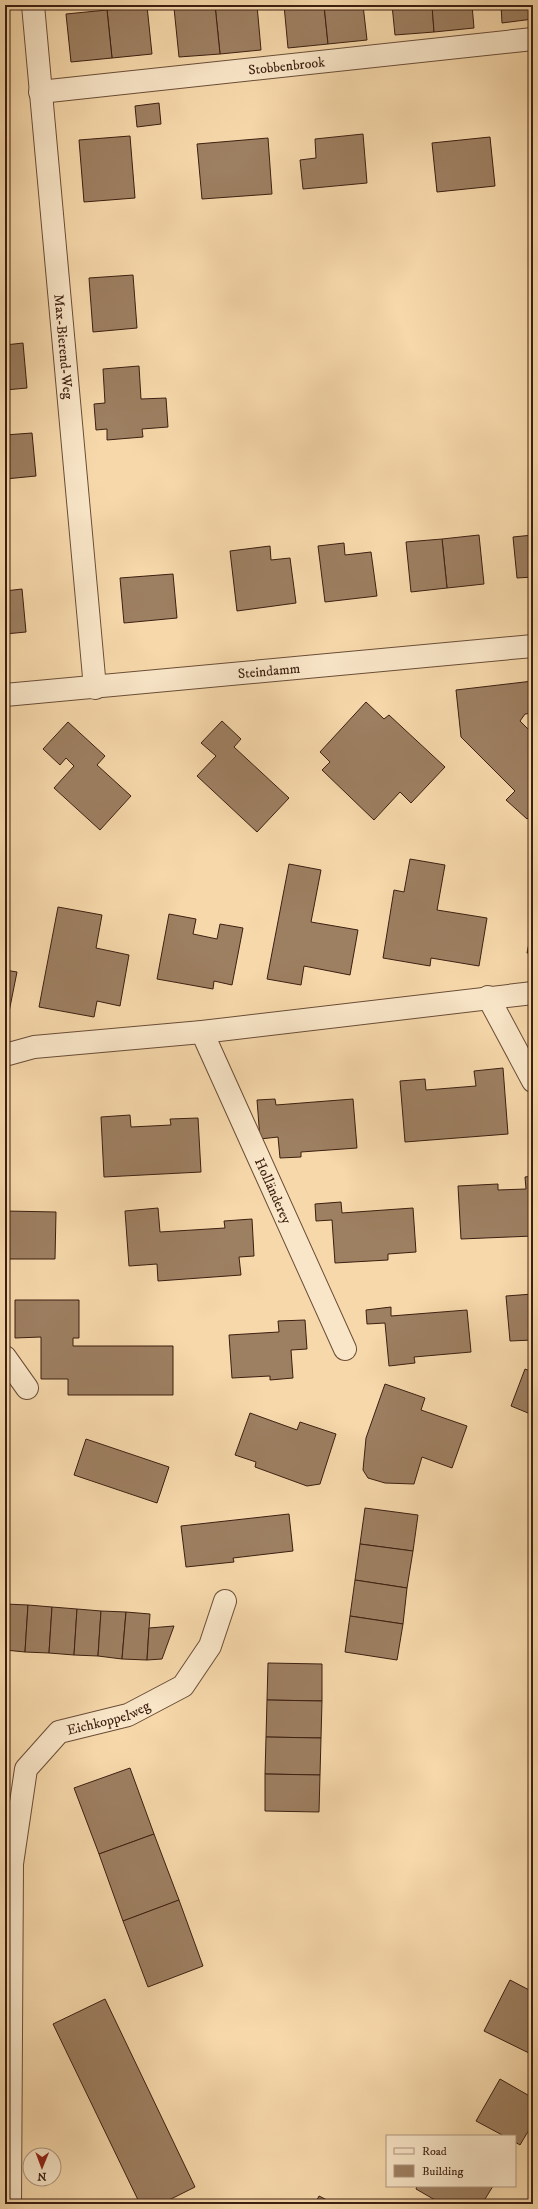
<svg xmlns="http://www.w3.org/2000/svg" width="538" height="2209" viewBox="0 0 538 2209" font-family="'IM FELL DW Pica',serif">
<rect width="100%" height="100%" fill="#f6d8aa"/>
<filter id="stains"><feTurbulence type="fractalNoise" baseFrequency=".005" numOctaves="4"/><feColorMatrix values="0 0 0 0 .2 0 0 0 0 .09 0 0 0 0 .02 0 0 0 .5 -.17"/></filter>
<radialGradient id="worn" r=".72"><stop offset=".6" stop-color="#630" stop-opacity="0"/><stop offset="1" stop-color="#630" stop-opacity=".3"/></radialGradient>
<!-- building -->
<g fill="#9d7f61" stroke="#3c1f11">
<polygon points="215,5 257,5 261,50 220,54"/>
<polygon points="215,5 220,54 179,57 174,8"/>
<polygon points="284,5 324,5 328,44 288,48"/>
<polygon points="324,5 363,5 367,40 328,44"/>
<polygon points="392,5 432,5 434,32 395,35"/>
<polygon points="432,5 472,5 474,28 434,32"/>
<polygon points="501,5 533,5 533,19 502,23"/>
<polygon points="147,6 152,54 112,58 107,10"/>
<polygon points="107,10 112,58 71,62 66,14"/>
<polygon points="159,103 161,124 137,127 135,106"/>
<polygon points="363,134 367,183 303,189 300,160 316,158 315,139"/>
<polygon points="130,136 135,198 84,202 79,140"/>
<polygon points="490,137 495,186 437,192 432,143"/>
<polygon points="268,138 272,194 202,199 197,144"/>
<polygon points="133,275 137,328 93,332 89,278"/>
<polygon points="23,343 27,388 5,390 5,345"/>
<polygon points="139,366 141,399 166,398 168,427 142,429 143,437 107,440 107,429 96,430 94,404 105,403 103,369"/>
<polygon points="32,433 36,476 5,479 5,435"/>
<polygon points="479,535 484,584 447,588 442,539"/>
<polygon points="533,535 533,577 517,578 513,537"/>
<polygon points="442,539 447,588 411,592 406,542"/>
<polygon points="344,543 345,555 371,552 377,596 325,602 318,546"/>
<polygon points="270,546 271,560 290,558 296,603 237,611 230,551"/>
<polygon points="173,574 177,618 124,623 120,578"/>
<polygon points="22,589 26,632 5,634 5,591"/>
<polygon points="533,681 533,713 525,714 520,721 533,734 533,813 527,819 506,800 515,791 461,737 456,690"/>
<polygon points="366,702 384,719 389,715 445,767 411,803 400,792 374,820 322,770 330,762 320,752"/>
<polygon points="222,721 241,739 234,747 289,798 257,832 197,776 216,756 201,743"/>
<polygon points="68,722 105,756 97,765 131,796 100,830 54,788 74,766 66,758 60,765 43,749"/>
<polygon points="410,859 445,865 437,910 487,918 479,966 431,958 430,966 383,958 394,890 404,892"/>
<polygon points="289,864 321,870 311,922 358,930 350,975 304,966 301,985 267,979"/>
<polygon points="58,907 102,915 96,948 129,955 120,1006 97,1001 94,1017 39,1007"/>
<polygon points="169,914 196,919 193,934 217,939 220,924 243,928 232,985 214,981 213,989 157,979"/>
<polygon points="533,923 533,954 527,953"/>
<polygon points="5,970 17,972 8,1017 5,1016"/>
<polygon points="503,1068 508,1134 405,1142 400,1081 425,1079 426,1090 476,1086 474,1071"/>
<polygon points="275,1099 276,1105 353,1099 357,1148 301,1152 301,1157 280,1158 278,1137 260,1139 257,1100"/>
<polygon points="130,1115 131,1127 171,1125 170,1119 198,1118 201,1172 104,1177 101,1117"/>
<polygon points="533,1176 533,1236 461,1239 458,1186 498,1184 498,1190 526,1189 525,1177"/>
<polygon points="341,1202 342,1213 413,1208 416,1252 388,1254 388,1260 335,1263 332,1220 316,1221 315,1204"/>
<polygon points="158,1208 160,1232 225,1228 224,1221 252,1219 254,1256 239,1257 241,1275 158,1281 157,1264 129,1266 125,1211"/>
<polygon points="5,1211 56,1212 55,1259 5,1259"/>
<polygon points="533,1294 533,1340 510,1341 506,1296"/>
<polygon points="15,1300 79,1300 79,1338 73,1338 73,1346 173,1346 173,1395 68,1395 68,1379 41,1379 41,1337 15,1338"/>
<polygon points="391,1307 391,1316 467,1310 471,1352 414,1357 415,1363 389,1366 385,1323 367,1324 366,1310"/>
<polygon points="305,1320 307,1349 291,1350 293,1378 270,1380 270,1376 232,1378 229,1335 279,1332 278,1321"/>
<polygon points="525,1369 533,1372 533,1415 511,1406"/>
<polygon points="385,1384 425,1398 421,1410 467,1426 452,1468 422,1457 414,1484 385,1483 368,1478 363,1470 366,1438"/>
<polygon points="250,1413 297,1430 300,1422 336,1434 320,1484 307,1486 255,1467 256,1462 235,1455"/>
<polygon points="86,1439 169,1467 157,1503 74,1475"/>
<polygon points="365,1508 418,1515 413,1551 360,1544"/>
<polygon points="289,1514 293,1551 233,1558 234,1562 186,1567 181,1526"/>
<polygon points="360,1544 413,1551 407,1588 355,1580"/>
<polygon points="355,1580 407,1588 403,1624 350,1616"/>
<polygon points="5,1604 28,1605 25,1652 5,1650"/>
<polygon points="28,1605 52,1607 49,1653 25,1652"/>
<polygon points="52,1607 77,1609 74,1655 49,1653"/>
<polygon points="77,1609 101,1611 98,1656 74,1655"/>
<polygon points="101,1611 126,1612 122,1659 98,1656"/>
<polygon points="126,1612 150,1614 147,1660 122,1659"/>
<polygon points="350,1616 403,1624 397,1660 345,1652"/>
<polygon points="174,1626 162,1659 147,1660 149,1628"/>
<polygon points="268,1663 322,1664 322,1701 267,1700"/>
<polygon points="267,1700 322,1701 321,1738 266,1737"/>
<polygon points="266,1737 321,1738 320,1775 265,1774"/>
<polygon points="130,1768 154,1834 99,1854 74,1788"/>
<polygon points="265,1774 320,1775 319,1812 265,1811"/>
<polygon points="154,1834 179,1900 123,1921 99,1854"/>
<polygon points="179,1900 203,1966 148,1987 123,1921"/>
<polygon points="510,1980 533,1992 533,2055 484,2031"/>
<polygon points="105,1999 195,2187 161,2204 140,2204 53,2024"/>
<polygon points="500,2079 533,2098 533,2123 520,2145 515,2142 515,2136 504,2136 476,2121"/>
<polygon points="417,2186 493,2186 482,2204 442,2204 416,2189"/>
<polygon points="319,2196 335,2204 315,2204"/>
</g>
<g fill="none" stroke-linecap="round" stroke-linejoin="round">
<!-- minor casing -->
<g stroke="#6a4d37" stroke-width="24">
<g id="minor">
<path id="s1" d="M 33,5 L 95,688"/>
<path id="s2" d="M 40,92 L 533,39"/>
<path id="s3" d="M 5,695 L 533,646"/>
<polyline points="488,997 533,1081"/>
<path id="s4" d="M 202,1032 L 345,1349"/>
<polyline points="5,1055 34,1047 202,1032 533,993"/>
<polyline points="5,1357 27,1388"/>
<path id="s5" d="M 10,2204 L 12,1864 L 26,1769 L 59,1732 L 128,1715 L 183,1686 L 210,1646 L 225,1601"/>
</g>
</g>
<!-- minor -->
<use href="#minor" stroke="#f9e6c8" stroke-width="22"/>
</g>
<g text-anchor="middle" stroke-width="4" stroke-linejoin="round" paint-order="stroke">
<!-- street labels -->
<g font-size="14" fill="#3c1f11" stroke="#f9e6c8">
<text dy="5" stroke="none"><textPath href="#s2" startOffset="248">Stobbenbrook</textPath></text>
<text dy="5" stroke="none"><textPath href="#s1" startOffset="343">Max-Bierend-Weg</textPath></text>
<text dy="5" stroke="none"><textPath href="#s3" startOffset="265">Steindamm</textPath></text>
<text dy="5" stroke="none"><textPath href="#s4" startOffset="174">Holländerey</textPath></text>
<text dy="5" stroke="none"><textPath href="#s5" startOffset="537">Eichkoppelweg</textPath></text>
</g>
</g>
<!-- margin -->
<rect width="538" height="2209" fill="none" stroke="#f6d8aa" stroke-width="20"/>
<rect x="6" y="6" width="526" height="2197" fill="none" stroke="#3c1f11" stroke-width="2"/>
<rect x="10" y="10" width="518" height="2189" fill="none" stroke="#3c1f11"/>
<!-- legend -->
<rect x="386" y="2135" width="130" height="52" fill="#f9e6c8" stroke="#ad967f"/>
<rect x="394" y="2148" width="20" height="6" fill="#f9e6c8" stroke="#ad967f"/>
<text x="422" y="2155" font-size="12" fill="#3c1f11">Road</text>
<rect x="394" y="2165" width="20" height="12" fill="#9d7f61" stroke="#ad967f"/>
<text x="422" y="2175" font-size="12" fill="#3c1f11">Building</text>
<!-- north arrow -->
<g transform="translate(42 2167) rotate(181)"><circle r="19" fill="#f9e6c8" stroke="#ad967f"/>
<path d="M0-3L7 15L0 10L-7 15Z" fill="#8f2418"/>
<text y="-6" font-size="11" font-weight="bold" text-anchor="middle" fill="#3c1f11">N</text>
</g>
<rect width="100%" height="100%" filter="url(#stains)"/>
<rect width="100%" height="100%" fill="url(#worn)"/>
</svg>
